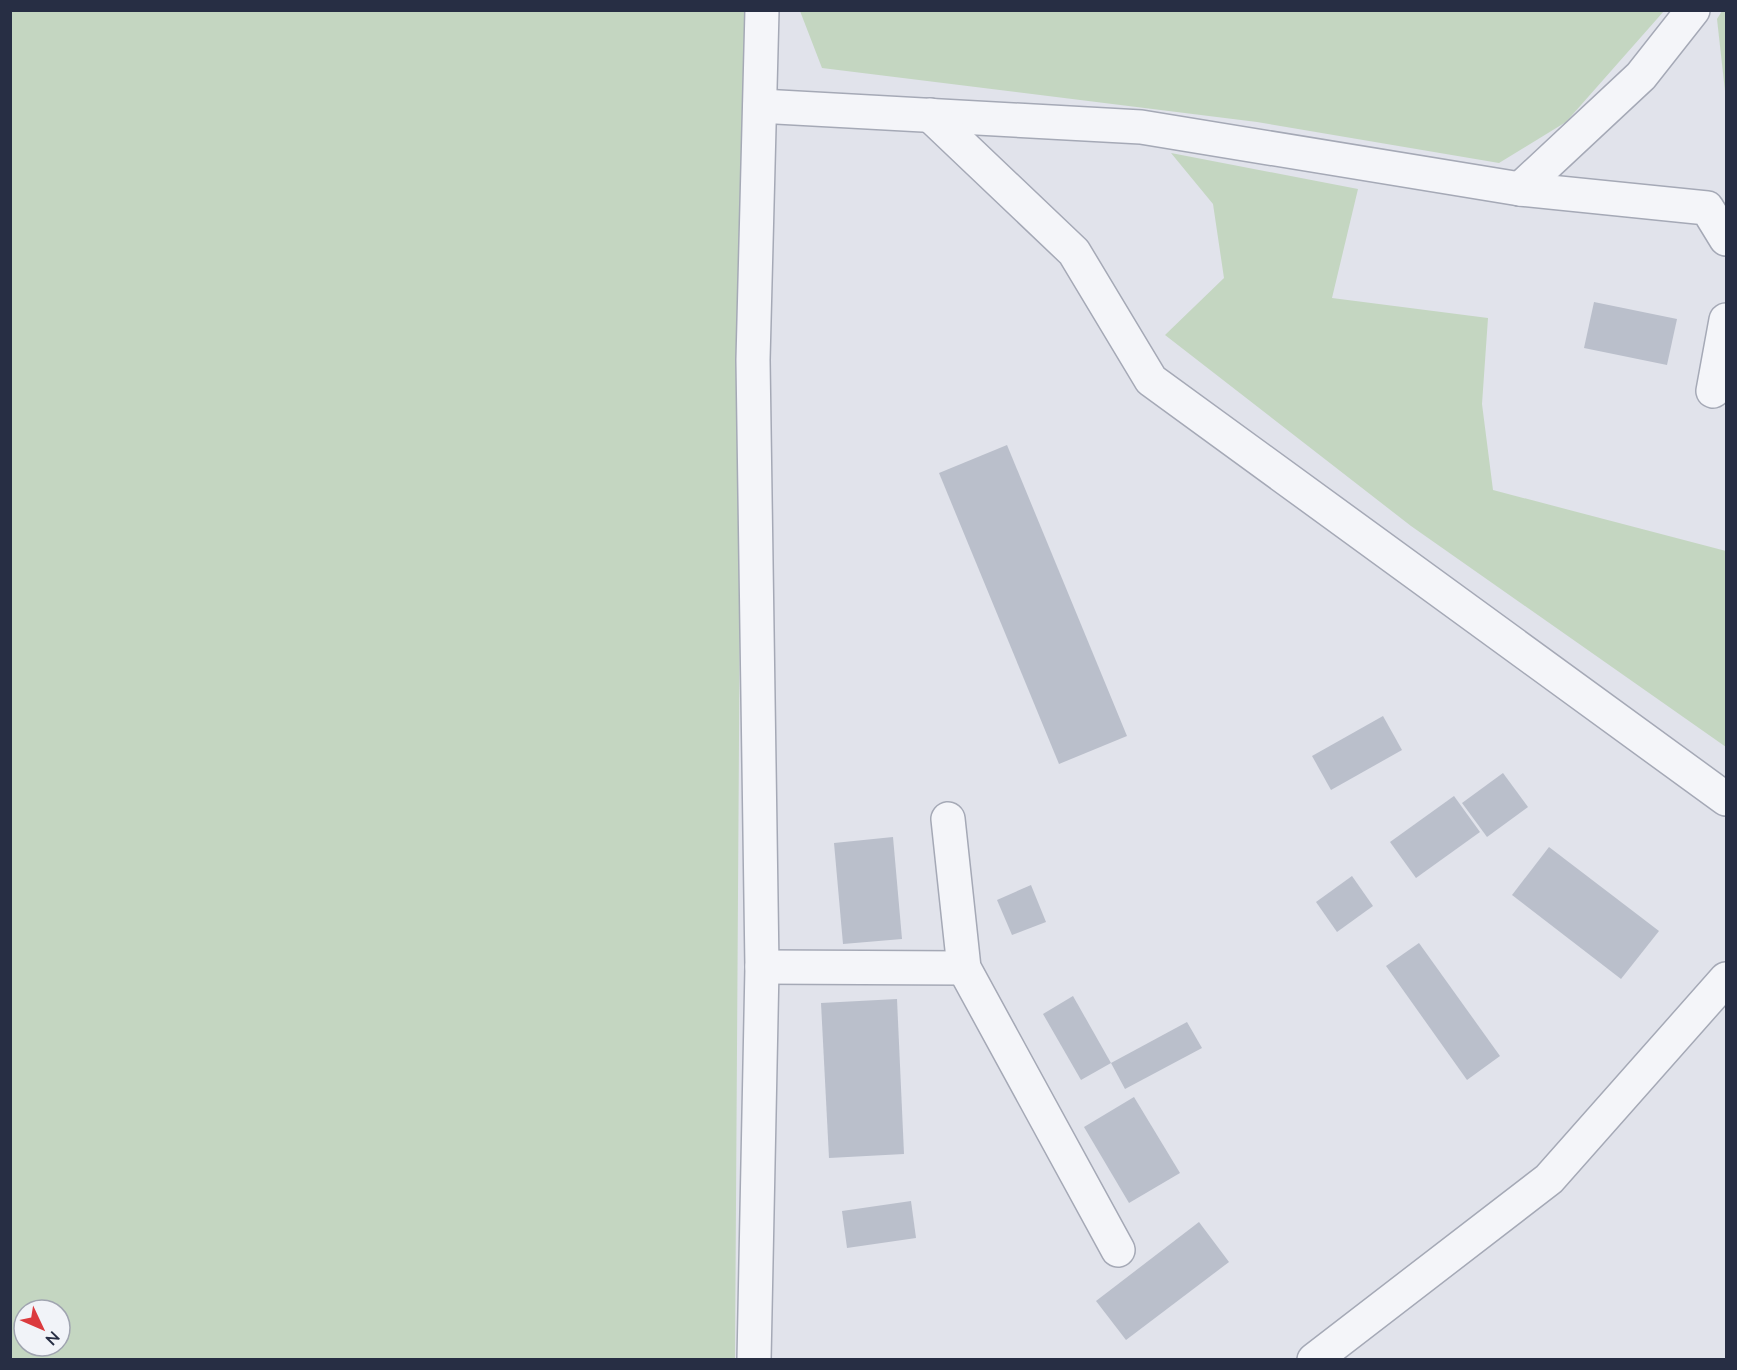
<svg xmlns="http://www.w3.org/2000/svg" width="1737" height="1370" viewBox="0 0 1737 1370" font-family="Mulish,sans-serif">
<rect width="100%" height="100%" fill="#e1e3eb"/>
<!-- green -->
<g fill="#c4d6c1" fill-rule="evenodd">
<path d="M 10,11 L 748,11 L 742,274 L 735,1359 L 11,1359 ZM 24,1310 L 60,1310 L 60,1346 L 24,1346 Z"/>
<polygon points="800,11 1664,11 1566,122 1499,163 1257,122 822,68"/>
<polygon points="1722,11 1726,11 1726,100 1717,19"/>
<polygon points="1171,153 1358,189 1332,298 1488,318 1482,404 1493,490 1726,551 1726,747 1411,526 1165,335 1224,278 1213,204"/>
</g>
<!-- building -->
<g fill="#babfcb">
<polygon points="1594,302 1677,319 1667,365 1584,348"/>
<polygon points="1007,445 1127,736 1059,764 939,473"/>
<polygon points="1383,716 1402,750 1331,790 1312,756"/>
<polygon points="1503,773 1528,807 1487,837 1462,803"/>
<polygon points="1454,796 1480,832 1416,878 1390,842"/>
<polygon points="893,837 902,939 843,944 834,843"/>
<polygon points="1549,847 1659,931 1621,979 1512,895"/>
<polygon points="1352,876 1373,906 1337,932 1316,902"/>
<polygon points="1031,885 1046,922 1012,935 997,900"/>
<polygon points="1419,943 1500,1056 1467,1080 1386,966"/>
<polygon points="1073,996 1111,1063 1081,1080 1043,1014"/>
<polygon points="897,999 904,1154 829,1158 821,1003"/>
<polygon points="1187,1022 1202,1048 1125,1089 1111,1063"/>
<polygon points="1134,1097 1180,1173 1129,1203 1084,1127"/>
<polygon points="911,1201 916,1238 847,1248 842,1211"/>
<polygon points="1199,1222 1229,1262 1126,1340 1096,1301"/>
</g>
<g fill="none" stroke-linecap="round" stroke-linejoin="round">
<!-- minor casing -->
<g stroke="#a5a9b6" stroke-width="36">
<g id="minor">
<polyline points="760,106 1141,127 1520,189 1707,208 1726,239"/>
<polyline points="930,115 1074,252 1151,380 1726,799"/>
<polyline points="1520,189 1641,76 1693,10"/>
<polyline points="1713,391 1726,320"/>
<polyline points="948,819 964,968 1118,1250"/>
<polyline points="762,967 964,968"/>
<polyline points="754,1360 762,967 753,360 762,10"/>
<polyline points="1314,1360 1549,1179 1726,979"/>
</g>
</g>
<!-- minor -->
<use href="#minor" stroke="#f4f5f9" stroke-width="33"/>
</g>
<!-- border -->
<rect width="1737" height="1370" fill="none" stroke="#272e44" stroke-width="24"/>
<!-- north arrow -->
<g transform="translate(42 1328) rotate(134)"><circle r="28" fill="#f1f3f8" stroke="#a0a4b0" stroke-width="1.5"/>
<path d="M0-4.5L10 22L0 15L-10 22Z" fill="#db3a3e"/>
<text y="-9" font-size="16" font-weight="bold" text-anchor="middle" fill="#272e44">N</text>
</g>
</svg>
